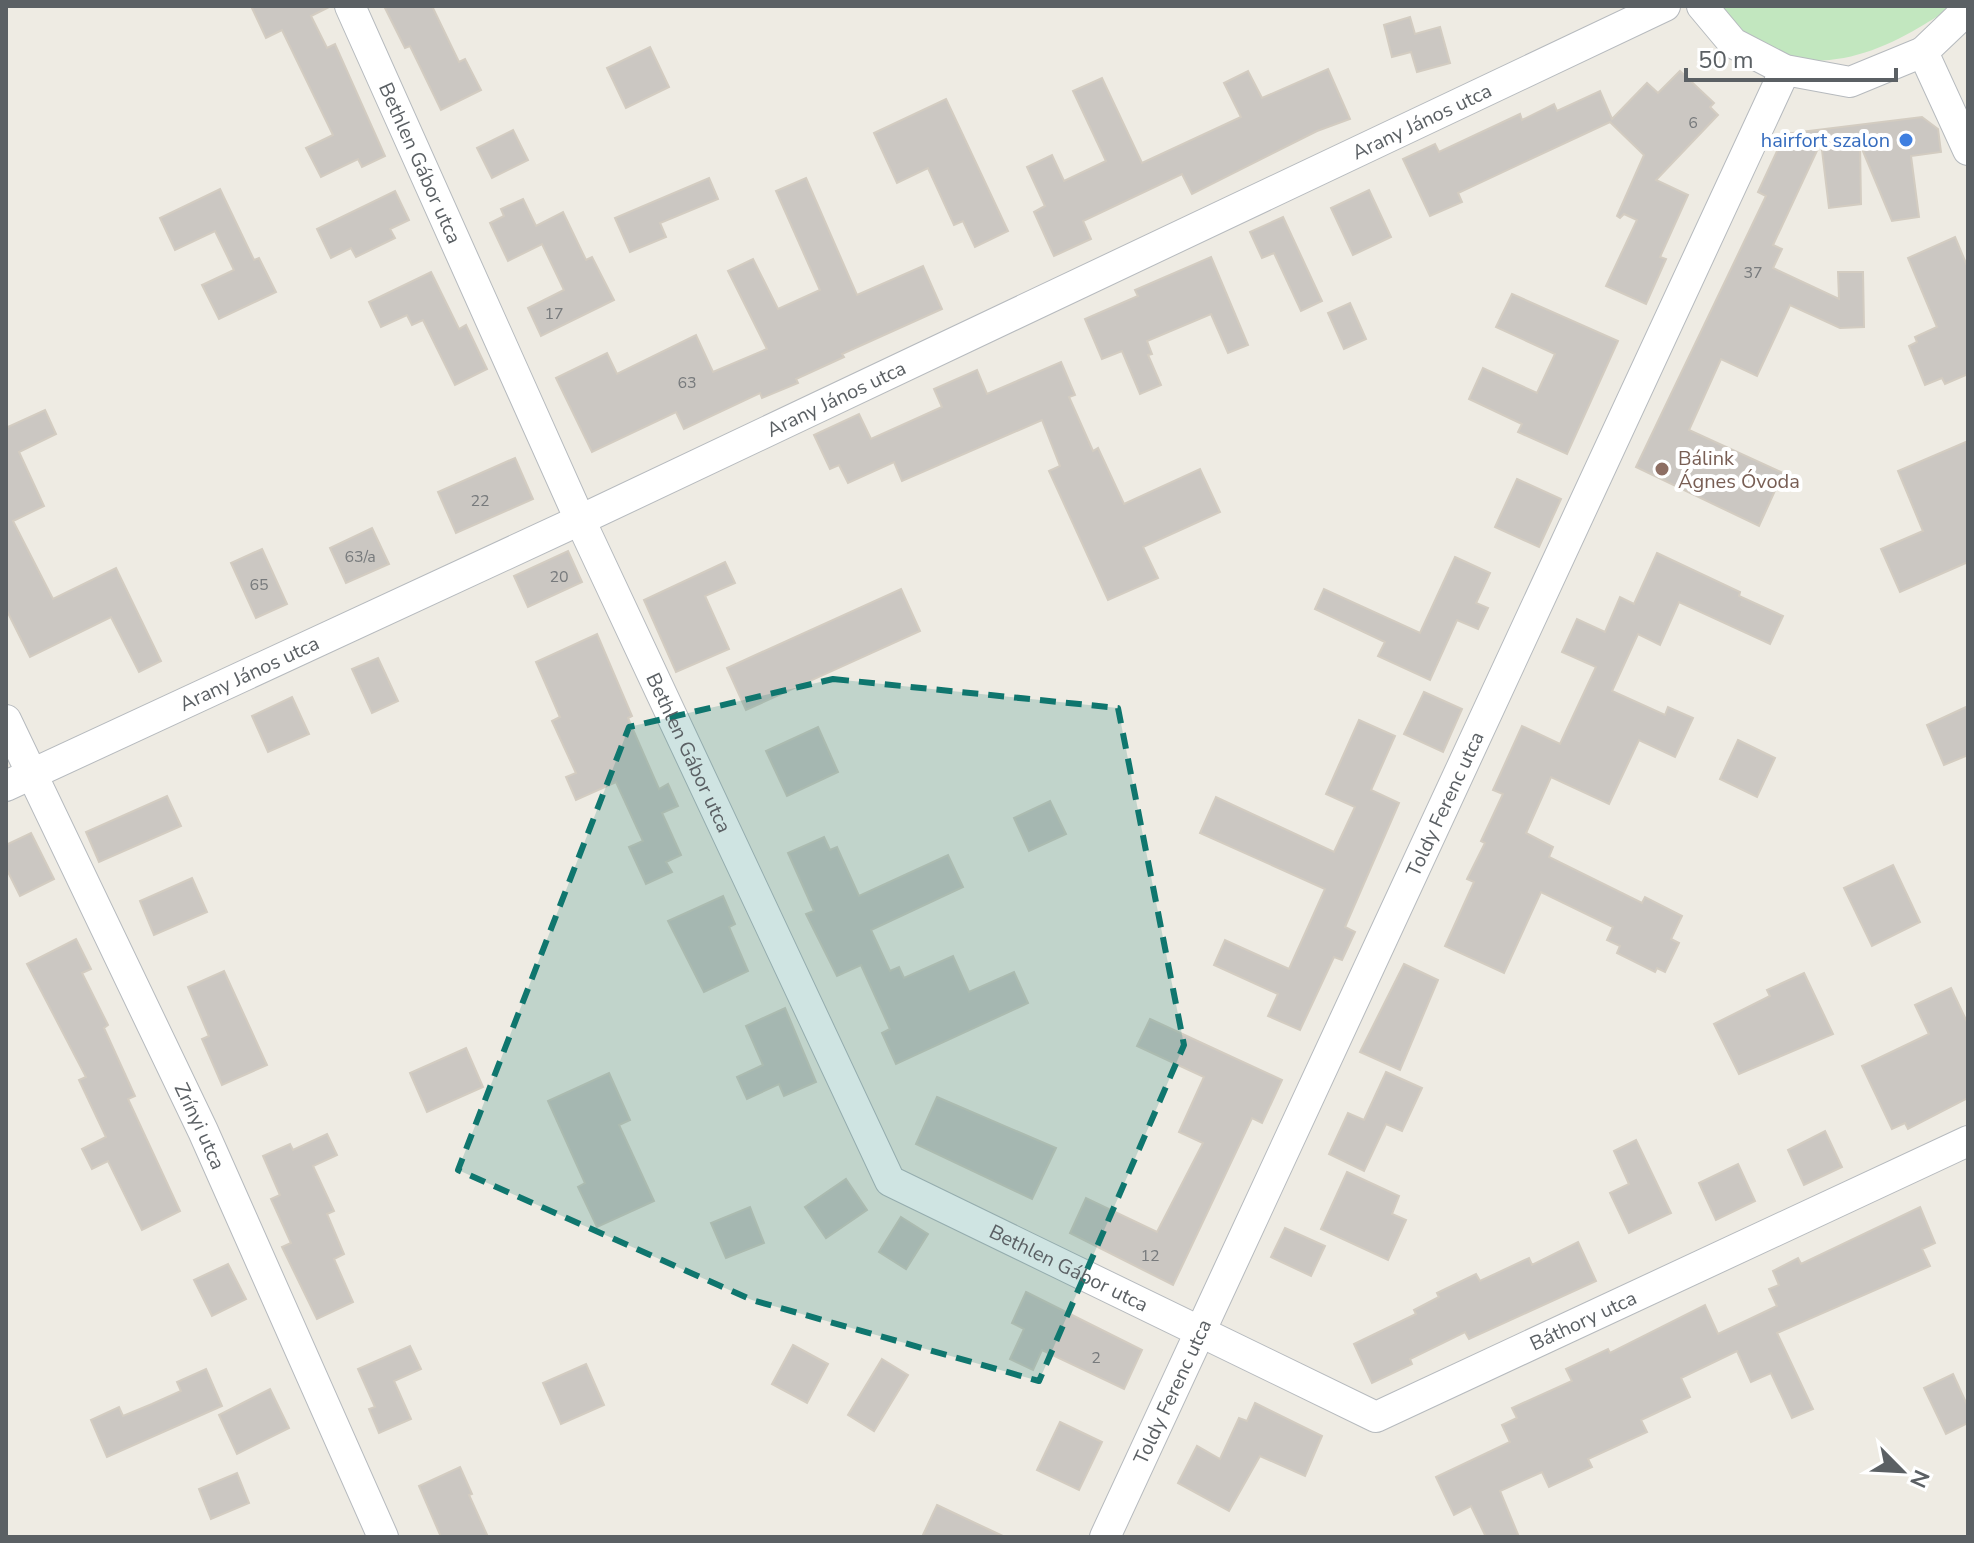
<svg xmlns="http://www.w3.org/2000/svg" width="1974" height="1543" viewBox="0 0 1974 1543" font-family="'Nunito Sans',sans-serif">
<rect width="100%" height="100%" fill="#eeebe3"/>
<!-- green -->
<path fill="#c2e7bf" d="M 1717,6 L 1949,6 C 1943,14 1933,19 1925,24 C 1881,51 1831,70 1779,56 C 1755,49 1734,23 1717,6 Z"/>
<!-- building -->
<g fill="#cbc7c2" stroke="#d3ccc1" stroke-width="2">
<polygon points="251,6 331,6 311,16 327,48 335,44 385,156 362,167 358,159 321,177 306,148 333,135 282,30 266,38"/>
<polygon points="384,6 432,6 459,62 465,59 481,90 441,110 410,46 405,48"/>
<polygon points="1410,17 1415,34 1440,27 1450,63 1417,72 1411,52 1392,57 1384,25"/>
<polygon points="650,47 669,87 626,108 607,68"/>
<polygon points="1328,69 1350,119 1317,131 1192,194 1182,174 1083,221 1091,239 1054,256 1034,212 1045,206 1027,167 1052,155 1064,181 1106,161 1073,91 1102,78 1142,163 1241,117 1224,83 1248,71 1262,98"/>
<polygon points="1680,71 1714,103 1710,107 1718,115 1656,180 1688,195 1660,257 1666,259 1646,304 1606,286 1637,220 1624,214 1620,218 1617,216 1644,155 1610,122 1458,193 1462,202 1430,216 1403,159 1435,144 1439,152 1520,114 1522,120 1554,104 1557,111 1600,91 1612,119 1647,83 1658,93"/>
<polygon points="946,99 1008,231 975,247 963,221 954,225 928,168 897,183 874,133"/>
<polygon points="1922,117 1938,129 1941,152 1911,156 1919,217 1892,221 1860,144 1861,204 1829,208 1821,142 1773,245 1782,249 1773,268 1839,299 1838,272 1863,272 1864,327 1840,328 1790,305 1757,376 1721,359 1689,430 1783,473 1759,526 1636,467 1766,196 1758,192 1785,134"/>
<polygon points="513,130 528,160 492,178 477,148"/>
<polygon points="709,178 718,199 660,223 666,237 630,252 615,218"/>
<polygon points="806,178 857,295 923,266 942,309 842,354 844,357 796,379 798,383 762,398 760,393 684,429 676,412 592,452 556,378 607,353 617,374 696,335 713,372 767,349 728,271 753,259 778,309 820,290 776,191"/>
<polygon points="220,189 254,260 259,258 276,292 219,319 202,285 234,270 215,231 175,250 160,218"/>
<polygon points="1369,190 1391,237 1353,255 1331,208"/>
<polygon points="395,191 409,220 390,229 395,238 356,257 351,248 331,258 317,229"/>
<polygon points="523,199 536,226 563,212 586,260 592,257 614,300 541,336 528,308 564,290 542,244 508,261 490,223 504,216 501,209"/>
<polygon points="1283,217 1322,301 1301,311 1274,253 1262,258 1250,232"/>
<polygon points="1955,237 1968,268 1968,374 1945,384 1942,378 1925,385 1909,346 1917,342 1915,337 1937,327 1908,258"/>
<polygon points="1211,257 1248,345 1228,353 1211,314 1147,341 1152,354 1148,355 1161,385 1140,394 1122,351 1102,359 1085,319 1138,296 1135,290"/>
<polygon points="431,272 459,329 466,325 487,369 455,385 423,320 412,325 407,315 381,327 369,302"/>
<polygon points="1512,294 1618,341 1567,454 1518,432 1522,424 1469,399 1483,368 1537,393 1555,354 1496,327"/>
<polygon points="1350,303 1366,339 1344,349 1328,313"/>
<polygon points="1061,362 1075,395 1069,397 1093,451 1098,448 1124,504 1200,469 1220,512 1143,547 1158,578 1108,600 1049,471 1060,466 1042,420 902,481 894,462 848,483 839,465 830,469 814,435 859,414 871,439 942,407 934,389 977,370 987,394"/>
<polygon points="45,410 56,434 19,452 44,506 13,521 53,599 116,568 161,661 139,672 111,617 30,657 6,609 6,424 8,427"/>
<polygon points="1968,441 1968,562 1900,592 1881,549 1923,531 1898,471"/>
<polygon points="515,458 533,499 456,533 438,492"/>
<polygon points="1517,479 1561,499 1539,547 1495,527"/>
<polygon points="372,528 389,564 346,583 330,548"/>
<polygon points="262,549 287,604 256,618 231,563"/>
<polygon points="568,551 582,582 528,607 514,576"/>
<polygon points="1657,553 1740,592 1739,596 1783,616 1770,644 1679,602 1660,645 1638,634 1612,691 1665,715 1668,707 1693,718 1675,757 1639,740 1609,804 1551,777 1526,833 1553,847 1549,857 1642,903 1645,897 1682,916 1671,939 1679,943 1665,972 1657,968 1655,972 1617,953 1620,946 1607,940 1613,927 1541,892 1504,973 1445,946 1474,882 1467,879 1485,843 1481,841 1503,794 1493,790 1522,726 1560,744 1596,667 1562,652 1577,619 1605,632 1620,597 1634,604"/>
<polygon points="1455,557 1490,573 1476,603 1488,608 1478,629 1457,620 1430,680 1378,656 1385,642 1315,609 1324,589 1420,633"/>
<polygon points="725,562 735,583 705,596 729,649 676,672 644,600"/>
<polygon points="901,589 920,631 746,710 727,668"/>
<polygon points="597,634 632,716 628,718 659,789 668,784 678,806 662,813 681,855 666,862 672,872 646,884 629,847 643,841 616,782 576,800 566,777 576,773 552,721 560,717 536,662"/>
<polygon points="378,658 398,701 372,713 352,669"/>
<polygon points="1424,692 1462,709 1443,752 1404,734"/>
<polygon points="292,697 309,734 268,752 252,716"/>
<polygon points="1968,706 1968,755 1944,765 1927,725"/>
<polygon points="1359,720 1395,736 1371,790 1399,803 1345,927 1355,932 1342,960 1334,957 1300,1030 1268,1016 1278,994 1214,965 1225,940 1289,969 1325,889 1200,833 1216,797 1334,852 1355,807 1326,794"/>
<polygon points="818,727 838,772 787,796 766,751"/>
<polygon points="1738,740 1775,758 1757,797 1720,779"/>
<polygon points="167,796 181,826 99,862 86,832"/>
<polygon points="1050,801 1066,834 1029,851 1014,818"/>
<polygon points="31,833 54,879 20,896 6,868 6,845"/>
<polygon points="824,837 830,850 837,847 859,896 948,855 963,887 871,930 890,971 899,967 904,978 953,956 969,992 1014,972 1028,1003 896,1064 882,1033 890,1029 861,965 837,976 806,914 814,911 788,853"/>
<polygon points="1893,865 1920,922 1872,946 1844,888"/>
<polygon points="192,878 207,912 154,935 140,901"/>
<polygon points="723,896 735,924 729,927 748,971 704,992 668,921"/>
<polygon points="76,939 91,969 82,973 108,1025 104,1028 135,1096 128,1099 180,1211 142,1230 108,1161 92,1169 82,1149 106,1137 79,1080 86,1077 27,964"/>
<polygon points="1404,964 1438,980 1400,1070 1360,1052"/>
<polygon points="224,971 267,1065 222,1085 202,1039 209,1036 188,987"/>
<polygon points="1804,973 1833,1034 1739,1074 1714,1024 1770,996 1767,990"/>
<polygon points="1951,988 1968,1024 1968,1098 1908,1129 1905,1123 1892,1129 1862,1066 1929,1034 1915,1005"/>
<polygon points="785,1008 816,1082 784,1096 779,1084 747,1099 737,1077 763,1065 746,1026"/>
<polygon points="1150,1019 1282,1080 1262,1123 1252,1118 1173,1285 1070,1233 1086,1198 1157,1232 1203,1143 1179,1132 1204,1077 1137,1046"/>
<polygon points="466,1048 483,1087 427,1112 410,1073"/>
<polygon points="1386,1072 1422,1088 1402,1131 1386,1124 1364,1171 1329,1154 1348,1113 1364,1120"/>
<polygon points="609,1073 630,1120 619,1125 654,1201 597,1227 578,1187 585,1183 548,1101"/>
<polygon points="937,1097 1056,1148 1032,1199 916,1144"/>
<polygon points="1825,1131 1842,1167 1804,1185 1788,1150"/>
<polygon points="327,1134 337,1155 313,1166 334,1211 327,1214 344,1254 334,1259 353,1302 317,1319 282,1247 291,1243 271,1199 280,1195 263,1156 290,1144 293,1150"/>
<polygon points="1636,1140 1671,1213 1629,1233 1610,1193 1629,1184 1614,1151"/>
<polygon points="1738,1164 1755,1201 1716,1220 1699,1183"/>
<polygon points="1347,1172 1399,1196 1392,1214 1406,1220 1388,1260 1321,1229"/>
<polygon points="846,1179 867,1210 826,1238 805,1207"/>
<polygon points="750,1207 764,1243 726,1258 711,1223"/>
<polygon points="1920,1207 1935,1243 1922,1249 1930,1266 1777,1333 1813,1409 1792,1418 1771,1373 1751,1382 1737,1351 1681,1378 1690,1397 1641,1420 1647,1432 1588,1459 1592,1467 1549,1487 1542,1472 1500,1491 1519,1537 1486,1537 1471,1506 1454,1515 1436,1477 1510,1442 1502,1425 1517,1418 1512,1408 1572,1381 1566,1369 1608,1349 1610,1353 1705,1305 1718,1334 1777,1306 1769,1289 1779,1285 1773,1271 1798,1258 1801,1264"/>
<polygon points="901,1217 928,1234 906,1269 879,1252"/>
<polygon points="1285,1228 1325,1246 1311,1276 1271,1257"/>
<polygon points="1578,1242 1596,1281 1469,1339 1465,1332 1410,1359 1412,1364 1372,1383 1354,1344 1416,1314 1414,1310 1439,1297 1437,1293 1476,1274 1480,1281 1529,1258 1532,1265"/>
<polygon points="228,1264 246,1299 212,1316 194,1280"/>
<polygon points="1026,1292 1142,1350 1124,1389 1042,1350 1033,1370 1010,1359 1024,1329 1012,1323"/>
<polygon points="793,1345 828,1364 807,1403 772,1384"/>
<polygon points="410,1346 421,1369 394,1381 411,1419 379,1433 369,1409 375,1407 358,1369"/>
<polygon points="882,1359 908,1375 874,1431 848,1415"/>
<polygon points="586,1364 604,1405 561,1424 543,1383"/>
<polygon points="206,1369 222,1406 107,1457 91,1420 119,1407 123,1416 152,1404 181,1391 177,1382"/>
<polygon points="1953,1374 1968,1407 1968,1423 1946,1434 1924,1388"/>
<polygon points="270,1389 289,1428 237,1454 219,1415"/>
<polygon points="1255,1403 1322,1436 1305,1476 1260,1456 1229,1511 1178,1483 1197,1446 1220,1459 1239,1418 1247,1421"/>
<polygon points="1060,1422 1102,1442 1079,1490 1037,1470"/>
<polygon points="460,1467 472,1494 469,1495 488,1537 441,1537 419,1486"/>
<polygon points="237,1473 249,1503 211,1519 199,1489"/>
<polygon points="937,1505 1005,1537 922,1537"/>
</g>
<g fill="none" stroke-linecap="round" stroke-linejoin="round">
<!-- minor casing -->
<g stroke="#b6babe" stroke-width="32">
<g id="minor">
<path id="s1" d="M 350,6 L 580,520 L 890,1181 L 1376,1417 L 1968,1141"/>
<polyline points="1702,6 1733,43 1785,70 1850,82 1923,52 1968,9"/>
<polyline points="1923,52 1968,150"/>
<path id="s2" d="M 6,720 L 203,1131 L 383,1537"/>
<path id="s3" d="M 6,786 L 580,520 L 1665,6"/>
<path id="s4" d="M 1105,1537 L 1785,70"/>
</g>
</g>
<!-- minor -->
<use href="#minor" stroke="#fff" stroke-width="30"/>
</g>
<!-- marked area -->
<path fill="#0f766e" fill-opacity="0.2" stroke="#0f766e" stroke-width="6" stroke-dasharray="16 10" stroke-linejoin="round" d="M 833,679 L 1118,708 L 1184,1045 L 1039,1381 L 752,1300 L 458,1170 L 629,727 Z"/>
<!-- markers -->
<circle fill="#3f7fe0" stroke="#fff" stroke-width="3" cx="1906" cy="140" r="8"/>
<circle fill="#8d6e63" stroke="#fff" stroke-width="3" cx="1662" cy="469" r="8"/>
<g text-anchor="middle" stroke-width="8" stroke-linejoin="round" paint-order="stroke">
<!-- number labels -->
<g font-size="16" fill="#777a7c">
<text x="1693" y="128">6</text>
<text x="1753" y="278">37</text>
<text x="554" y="319">17</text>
<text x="687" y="388">63</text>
<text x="480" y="506">22</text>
<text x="360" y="562">63/a</text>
<text x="559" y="582">20</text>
<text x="259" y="590">65</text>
<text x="1150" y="1261">12</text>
<text x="1096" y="1363">2</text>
</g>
<!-- street labels -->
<g font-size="20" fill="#5b6064" stroke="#fff">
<text dy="7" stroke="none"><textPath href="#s3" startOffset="1564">Arany János utca</textPath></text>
<text dy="7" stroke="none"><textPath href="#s1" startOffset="172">Bethlen Gábor utca</textPath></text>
<text dy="7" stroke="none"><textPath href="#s3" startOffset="916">Arany János utca</textPath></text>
<text dy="7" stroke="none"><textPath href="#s3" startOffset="268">Arany János utca</textPath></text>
<text dy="7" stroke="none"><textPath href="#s1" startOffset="820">Bethlen Gábor utca</textPath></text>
<text dy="7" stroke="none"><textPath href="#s4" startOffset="808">Toldy Ferenc utca</textPath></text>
<text dy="7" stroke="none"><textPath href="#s2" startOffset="450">Zrínyi utca</textPath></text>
<text dy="7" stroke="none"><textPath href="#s1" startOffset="1492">Bethlen Gábor utca</textPath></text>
<text dy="7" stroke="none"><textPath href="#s1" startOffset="2062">Báthory utca</textPath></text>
<text dy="7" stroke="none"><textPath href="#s4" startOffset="160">Toldy Ferenc utca</textPath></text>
</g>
<!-- shop labels -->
<g font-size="20" fill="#366cbe" stroke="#fff" text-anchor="end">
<text x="1890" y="147">hairfort szalon</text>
</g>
<!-- education labels -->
<g font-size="20" fill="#785e54" stroke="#fff" text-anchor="start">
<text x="1678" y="465">Bálink<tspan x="1678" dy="23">Ágnes Óvoda</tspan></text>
</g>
</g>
<!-- border -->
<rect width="1974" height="1543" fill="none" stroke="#5b6064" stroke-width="16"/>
<!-- north arrow -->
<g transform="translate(1902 1471) rotate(114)" stroke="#ffffff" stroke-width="6" paint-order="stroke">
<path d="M0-6L14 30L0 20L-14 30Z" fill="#5b6064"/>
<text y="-12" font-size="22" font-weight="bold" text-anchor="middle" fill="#5b6064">N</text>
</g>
<!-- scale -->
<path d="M1686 68v12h210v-12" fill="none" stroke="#5b6064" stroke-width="4"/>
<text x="1698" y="68" font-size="24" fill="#5b6064" stroke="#ffffff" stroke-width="6" paint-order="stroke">50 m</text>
</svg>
